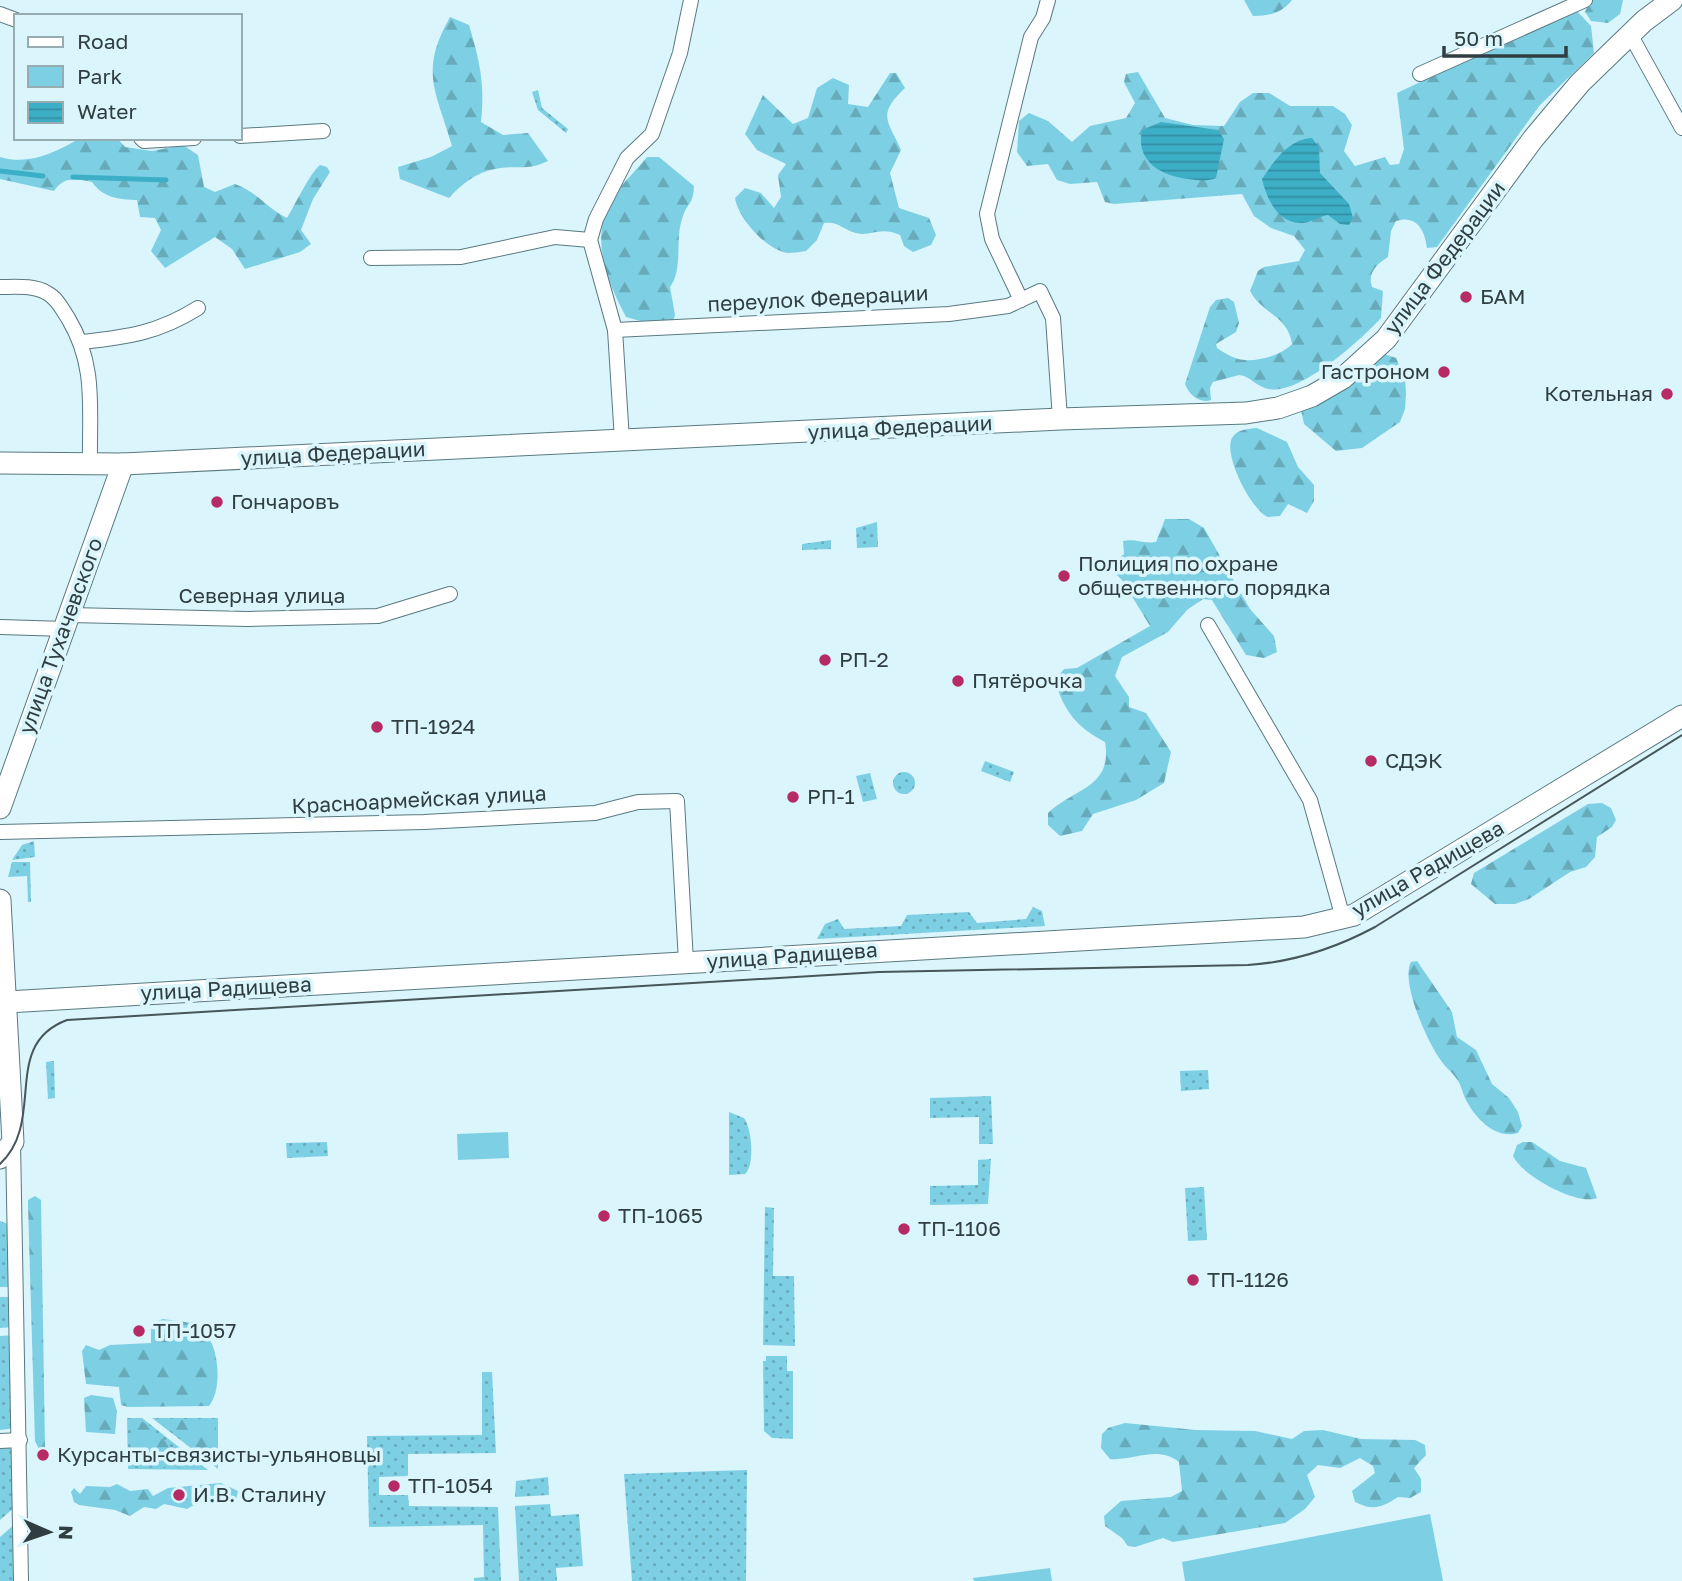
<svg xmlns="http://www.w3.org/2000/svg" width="1682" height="1581" viewBox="0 0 1682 1581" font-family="'Golos Text',sans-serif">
<defs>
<pattern id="green-dots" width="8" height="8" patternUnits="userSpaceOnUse" patternTransform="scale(1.75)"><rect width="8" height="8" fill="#7dd0e4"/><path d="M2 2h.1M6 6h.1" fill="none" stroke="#67aaba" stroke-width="1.8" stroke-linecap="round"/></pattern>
<pattern id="forest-firs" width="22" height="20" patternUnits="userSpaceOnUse" patternTransform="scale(1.75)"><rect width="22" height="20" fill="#7dd0e4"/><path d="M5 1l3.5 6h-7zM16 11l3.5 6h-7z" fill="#67aaba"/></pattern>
<pattern id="water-rules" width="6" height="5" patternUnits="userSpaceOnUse" patternTransform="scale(1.75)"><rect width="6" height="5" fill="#3caec6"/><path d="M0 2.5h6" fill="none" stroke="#338fa2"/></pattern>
</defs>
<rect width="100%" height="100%" fill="#daf5fc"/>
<!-- green -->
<g fill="url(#green-dots)">
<polygon points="538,90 542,108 568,129 566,133 538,110 532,92"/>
<polygon points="877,522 878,547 857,548 856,528"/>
<polygon points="831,540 831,549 802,550 802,544"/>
<polygon points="985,761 1014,772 1010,782 981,771"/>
<circle cx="904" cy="783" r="11"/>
<polygon points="870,773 877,799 863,802 856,776"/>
<polygon points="34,841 35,857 12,860 22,845"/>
<polygon points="12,862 30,862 31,902 28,902 27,876 8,877"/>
<polygon points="1033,907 1042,911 1045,926 817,939 825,924 838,919 844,929 901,926 907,915 969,912 977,923 1026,919"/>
<polygon points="54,1061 55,1098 48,1099 46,1062"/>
<polygon points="1208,1070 1209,1089 1181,1091 1180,1071"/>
<polygon points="991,1096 993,1144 979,1144 979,1117 930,1118 930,1098"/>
<path d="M 729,1112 L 744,1118 C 752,1129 755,1165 745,1174 L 729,1175 Z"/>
<polygon points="327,1142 328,1156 287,1158 286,1143"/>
<polygon points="991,1159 988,1204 930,1205 930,1186 978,1185 978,1160"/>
<polygon points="1204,1187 1207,1240 1188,1241 1185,1188"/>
<polygon points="765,1207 774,1208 773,1276 794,1276 795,1346 763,1345"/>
<polygon points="0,1221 8,1224 14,1287 0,1287"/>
<polygon points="0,1297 14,1297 15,1327 0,1328"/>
<polygon points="15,1335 16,1428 0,1430 0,1336"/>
<polygon points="766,1356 787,1356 787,1371 793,1371 793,1439 772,1438 764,1431 763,1361 766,1361"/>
<polygon points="482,1372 492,1372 496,1453 408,1454 408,1476 379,1477 379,1495 408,1495 409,1506 498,1507 501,1581 474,1581 474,1578 484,1577 483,1525 369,1527 367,1436 482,1435"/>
<polygon points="127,1418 142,1418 208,1470 128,1469"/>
<polygon points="152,1418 218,1418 218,1469"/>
<polygon points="0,1445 16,1450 16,1506 0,1520"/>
<polygon points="747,1470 746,1581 632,1581 624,1474"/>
<polygon points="548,1477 549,1495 515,1497 516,1481"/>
<polygon points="550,1504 551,1516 579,1514 583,1566 556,1568 557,1581 519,1581 515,1506"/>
<polygon points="16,1523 17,1581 0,1581 0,1537"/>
</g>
<!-- forest -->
<g fill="url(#forest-firs)">
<path d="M 1244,0 L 1292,0 C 1282,13 1269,16 1253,16 Z"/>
<polygon points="1590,0 1623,0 1620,14 1608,23 1591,21 1585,12"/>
<path d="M 1575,9 L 1591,26 L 1594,53 L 1540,105 L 1437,247 L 1427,248 C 1425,231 1417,214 1396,221 L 1391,231 L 1388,257 C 1377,264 1367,273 1372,287 L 1383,291 L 1381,318 C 1361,340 1299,396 1268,389 C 1257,387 1250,376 1239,375 L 1213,382 L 1210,388 L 1211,400 C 1200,404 1189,395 1185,384 L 1210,307 L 1216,300 L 1228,298 L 1234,302 L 1239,323 L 1236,332 L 1216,344 L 1217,348 C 1223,352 1231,357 1238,359 C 1254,363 1281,356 1292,344 C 1288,315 1262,314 1250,291 L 1258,271 L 1264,267 L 1299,261 L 1305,250 L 1294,236 L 1271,228 L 1254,216 L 1242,194 L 1114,204 L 1105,202 L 1097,182 L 1070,184 L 1057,180 L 1048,164 L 1027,166 L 1017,152 L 1019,121 L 1029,113 L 1048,121 L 1072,142 L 1090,126 L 1126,118 L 1135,103 L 1124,82 L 1126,74 L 1138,72 L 1165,118 L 1193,125 L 1224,126 L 1240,102 L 1253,93 L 1269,93 L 1290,106 L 1333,106 L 1345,114 L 1352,125 L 1344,151 L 1355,166 L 1385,157 L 1390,165 L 1399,164 L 1404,149 L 1397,93 Z"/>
<path d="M 450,17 L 469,25 C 480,62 485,84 481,122 L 503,135 L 528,133 L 548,161 C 525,172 516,164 495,169 C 477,172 460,185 449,198 L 400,179 L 398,167 L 431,157 L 452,146 C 436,90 419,72 450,17 Z"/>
<path d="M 890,73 L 896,73 L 905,88 C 877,115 887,119 901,150 L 890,173 L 899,208 L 929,218 L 936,235 L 931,245 L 913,252 L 904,246 L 900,235 C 879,226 871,237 856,233 C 843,230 839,221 824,223 L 817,240 L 806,251 C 800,252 793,253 788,253 C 766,250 738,218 735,198 L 745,188 L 761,193 L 774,208 L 781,197 L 778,175 L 786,164 L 757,150 L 745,134 L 763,95 L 793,124 L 808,118 L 817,88 L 833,78 L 849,85 L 848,104 L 868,107 Z"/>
<path d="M 81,138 L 117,138 L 125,147 L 152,151 L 183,145 L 198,155 L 204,187 L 215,192 L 235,184 C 259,193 266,208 287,218 C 295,205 310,173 320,165 L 327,167 L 330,172 L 313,199 L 301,230 L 311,244 L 300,252 L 245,269 L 232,249 L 215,237 L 165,268 L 151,251 L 161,230 L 155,218 L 140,217 L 137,200 C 119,200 102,197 92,182 C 75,179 64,176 54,191 L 0,179 L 0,157 C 30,166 55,152 81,138 Z"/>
<path d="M 647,157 L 659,157 L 694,186 C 693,205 688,202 683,216 C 674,239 684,268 670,287 L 675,315 L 673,322 L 644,322 L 626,317 C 607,281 589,238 612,199 C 621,184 636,171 647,157 Z"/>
<polygon points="1384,354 1396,358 1405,379 1406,394 1405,409 1400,422 1362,448 1336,451 1304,424 1301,410"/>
<path d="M 1257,428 L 1287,442 L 1298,467 L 1314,485 L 1314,501 L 1307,513 L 1288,504 L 1280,516 L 1268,517 C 1251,510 1223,455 1232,438 C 1237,429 1248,429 1257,428 Z"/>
<path d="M 1165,519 L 1189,519 L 1204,528 L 1250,609 L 1274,636 L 1277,652 L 1264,658 L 1246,655 L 1212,600 L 1203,599 L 1187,610 L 1168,632 L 1122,657 L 1115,676 L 1129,697 L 1129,707 L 1146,713 L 1171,752 L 1164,783 L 1136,800 L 1093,814 L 1082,831 L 1060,836 L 1048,825 L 1048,813 C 1074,788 1113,788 1105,742 C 1078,728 1063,711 1055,680 L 1064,669 L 1077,668 L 1150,626 L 1122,580 L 1112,570 L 1112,563 L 1124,554 L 1123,541 C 1135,538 1144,544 1156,542 Z"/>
<polygon points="1602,803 1611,808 1616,820 1612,827 1597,837 1595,857 1586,867 1570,872 1529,899 1515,904 1495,904 1471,884 1474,873 1588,804"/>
<path d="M 1417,961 L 1452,1012 L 1457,1037 L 1476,1050 L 1492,1084 L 1509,1098 L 1518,1112 L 1522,1126 L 1518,1133 C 1495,1140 1474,1117 1465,1098 C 1462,1091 1461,1084 1456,1078 C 1452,1072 1446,1068 1442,1062 C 1428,1044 1400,982 1411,962 Z"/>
<path d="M 1523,1142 L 1532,1142 L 1560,1161 L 1586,1168 L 1597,1198 C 1578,1206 1522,1176 1513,1156 L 1517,1145 Z"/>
<polygon points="35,1196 41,1200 45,1447 40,1451 35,1441 28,1205 28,1200"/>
<path d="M 163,1319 L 199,1324 C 203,1331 208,1336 212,1344 C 219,1361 221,1391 209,1406 L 128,1407 L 121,1405 L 119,1387 L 86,1384 L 82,1351 L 86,1345 L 99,1350 L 110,1345 L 151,1343 L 151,1323 Z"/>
<polygon points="91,1395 113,1398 117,1411 115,1434 86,1432 84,1398"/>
<polygon points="141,1420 165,1441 173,1454 188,1457 197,1468 134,1466 130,1458 131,1425 132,1422"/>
<polygon points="166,1420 211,1420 216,1427 216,1464 162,1424"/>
<path d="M 1125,1423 L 1196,1430 L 1255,1431 L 1292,1439 L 1304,1431 L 1323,1430 L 1361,1439 L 1415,1440 L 1425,1445 L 1426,1455 L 1414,1468 L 1421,1479 L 1421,1492 L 1410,1498 L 1398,1497 C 1381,1508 1373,1511 1355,1502 L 1352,1491 L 1375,1473 L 1373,1466 L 1360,1458 L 1340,1468 L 1318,1465 L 1307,1475 L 1315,1497 L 1305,1509 L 1285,1523 L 1173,1542 L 1163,1538 L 1135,1547 L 1128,1546 L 1122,1538 L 1105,1526 L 1104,1516 L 1121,1501 L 1171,1497 L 1182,1491 L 1179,1462 C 1157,1445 1135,1461 1110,1459 L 1101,1448 L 1102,1434 L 1108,1428 Z"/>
<polygon points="221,1483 238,1491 236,1500 219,1505 199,1502 187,1509 164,1504 156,1509 144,1507 130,1516 115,1510 79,1505 74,1502 71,1492 74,1488 80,1494 86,1486 110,1487 117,1484 130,1491 148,1489 153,1496 168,1488"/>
</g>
<!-- pitch -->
<g fill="#7dd0e4">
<polygon points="508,1132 509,1158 458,1160 457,1134"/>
<polygon points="1430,1514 1443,1581 1185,1581 1182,1562"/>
<polygon points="1050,1568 1052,1581 974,1581 973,1578"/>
</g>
<!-- water -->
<g fill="url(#water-rules)">
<path d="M 1161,122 L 1218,130 L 1224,139 L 1216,178 C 1207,182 1198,180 1188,179 C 1162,176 1135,162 1142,130 Z"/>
<path d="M 1312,138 L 1319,147 L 1320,173 L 1349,204 L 1353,218 L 1349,225 L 1340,224 L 1328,215 C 1320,216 1308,224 1301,223 C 1277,223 1266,197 1262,179 C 1274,161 1289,139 1312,138 Z"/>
</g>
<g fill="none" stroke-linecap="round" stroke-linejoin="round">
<!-- stream -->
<g stroke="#3caec6" stroke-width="5">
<polyline points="0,171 43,176"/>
<polyline points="73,177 166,180"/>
</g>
<!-- street casing -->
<g stroke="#597980" stroke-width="16">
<g id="street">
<polyline points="0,14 16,20"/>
<polyline points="1630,34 1682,128"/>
<polyline points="1420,74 1585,0"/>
<polyline points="240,136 323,131"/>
<polyline points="141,138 144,141 194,138"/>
<polyline points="371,258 461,257 555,237 590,240"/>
<path d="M 0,287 C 15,287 34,285 47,293 C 57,298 62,309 68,318 C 97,366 89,409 90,464"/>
<polyline points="1021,300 992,239 987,214 1031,37 1043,18 1048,0"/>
<polyline points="615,330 949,314 1008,306 1040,291 1053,318 1060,419"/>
<path d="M 82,342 C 128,337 158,333 198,308"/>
<polyline points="622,440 615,330 590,240 596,219 627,158 652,134 680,53 691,0"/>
<polyline points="70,615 248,619 378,616 450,594"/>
<polyline points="1208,625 1310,800 1343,918"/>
<polyline points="0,627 66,629"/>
<polyline points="0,832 424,822 595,813 638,802 677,801 686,962"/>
<polyline points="13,1142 21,1581"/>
<polyline points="0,1441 20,1440"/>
</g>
</g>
<!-- secondary casing -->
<g stroke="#597980" stroke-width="23">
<g id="secondary">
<polyline points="0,463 123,464 1060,419 1246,413 1278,408 1312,396 1343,378 1386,339 1533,139 1580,83 1644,21 1672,0"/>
<polyline points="0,808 123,464"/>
<polyline points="0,900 13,1142 0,1158"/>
<polyline points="7,1002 1304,927 1354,915 1682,716"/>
</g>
</g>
<!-- street -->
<use href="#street" stroke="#fff" stroke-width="14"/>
<!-- secondary -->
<use href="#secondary" stroke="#fff" stroke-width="21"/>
<!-- tram -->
<path stroke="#465659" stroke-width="2" d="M 0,1164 C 47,1120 0,1045 67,1020 L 879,972 L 1248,965 C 1294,962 1334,949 1375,927 L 1682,735"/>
</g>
<!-- markers -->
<g fill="#b62b66" stroke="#daf5fc" stroke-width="2.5">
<circle cx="1466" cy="297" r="7"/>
<circle cx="1444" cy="372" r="7"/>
<circle cx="1667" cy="394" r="7"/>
<circle cx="217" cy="502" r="7"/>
<circle cx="1064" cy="576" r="7"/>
<circle cx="825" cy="660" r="7"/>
<circle cx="958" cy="681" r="7"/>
<circle cx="377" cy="727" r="7"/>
<circle cx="1371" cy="761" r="7"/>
<circle cx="793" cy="797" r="7"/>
<circle cx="604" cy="1216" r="7"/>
<circle cx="904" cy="1229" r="7"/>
<circle cx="1193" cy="1280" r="7"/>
<circle cx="139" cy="1331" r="7"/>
<circle cx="43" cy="1455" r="7"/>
<circle cx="394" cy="1486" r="7"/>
<circle cx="179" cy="1495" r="7"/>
</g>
<g text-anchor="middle" stroke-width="7" stroke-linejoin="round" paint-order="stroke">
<!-- street labels -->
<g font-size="21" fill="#303e41" stroke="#daf5fc">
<text transform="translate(1445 258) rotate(-53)" y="7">улица Федерации</text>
<text transform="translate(818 299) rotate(-3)" y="7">переулок Федерации</text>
<text transform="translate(900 428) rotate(-3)" y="7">улица Федерации</text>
<text transform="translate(333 454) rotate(-3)" y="7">улица Федерации</text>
<text x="262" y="603">Северная улица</text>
<text transform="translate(61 636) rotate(-70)" y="7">улица Тухачевского</text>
<text transform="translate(419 800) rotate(-3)" y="7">Красноармейская улица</text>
<text transform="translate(1428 869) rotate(-30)" y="7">улица Радищева</text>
<text transform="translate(792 956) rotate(-4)" y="7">улица Радищева</text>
<text transform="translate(226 989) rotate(-3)" y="7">улица Радищева</text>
</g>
<!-- poi labels -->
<g font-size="21" fill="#303e41" stroke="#daf5fc" text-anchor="start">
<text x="1480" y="304">БАМ</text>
<text x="1430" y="379" text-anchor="end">Гастроном</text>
<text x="1653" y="401" text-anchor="end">Котельная</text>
<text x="231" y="509">Гончаровъ</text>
<text x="1078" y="571">Полиция по охране<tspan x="1078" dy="24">общественного порядка</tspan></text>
<text x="839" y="667">РП-2</text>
<text x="972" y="688">Пятёрочка</text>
<text x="391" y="734">ТП-1924</text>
<text x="1385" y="768">СДЭК</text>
<text x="807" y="804">РП-1</text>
<text x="618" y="1223">ТП-1065</text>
<text x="918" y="1236">ТП-1106</text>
<text x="1207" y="1287">ТП-1126</text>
<text x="153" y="1338">ТП-1057</text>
<text x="57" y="1462">Курсанты-связисты-ульяновцы</text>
<text x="408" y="1493">ТП-1054</text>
<text x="193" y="1502">И.В. Сталину</text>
</g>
</g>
<!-- legend -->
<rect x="14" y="14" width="228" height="126" fill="#daf5fc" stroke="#96acb1" stroke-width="2"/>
<rect x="28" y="37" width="35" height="10" fill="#ffffff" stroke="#96acb1" stroke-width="2"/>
<text x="77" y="49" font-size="21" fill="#303e41">Road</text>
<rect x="28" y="66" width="35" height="21" fill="#7dd0e4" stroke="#96acb1" stroke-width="2"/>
<text x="77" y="84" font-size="21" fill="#303e41">Park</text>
<rect x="28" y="102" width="35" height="21" fill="url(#water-rules)" stroke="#96acb1" stroke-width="2"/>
<text x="77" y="119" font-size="21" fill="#303e41">Water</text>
<!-- north arrow -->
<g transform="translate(49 1532) rotate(92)" stroke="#daf5fc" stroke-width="5" paint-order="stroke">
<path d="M0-5L12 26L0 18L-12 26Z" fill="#303e41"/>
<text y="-10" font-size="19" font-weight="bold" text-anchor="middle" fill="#303e41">N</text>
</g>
<!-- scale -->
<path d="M1444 46v10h122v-10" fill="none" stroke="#303e41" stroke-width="3.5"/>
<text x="1454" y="46" font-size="21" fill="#303e41" stroke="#daf5fc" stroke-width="5" paint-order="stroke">50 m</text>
</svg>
